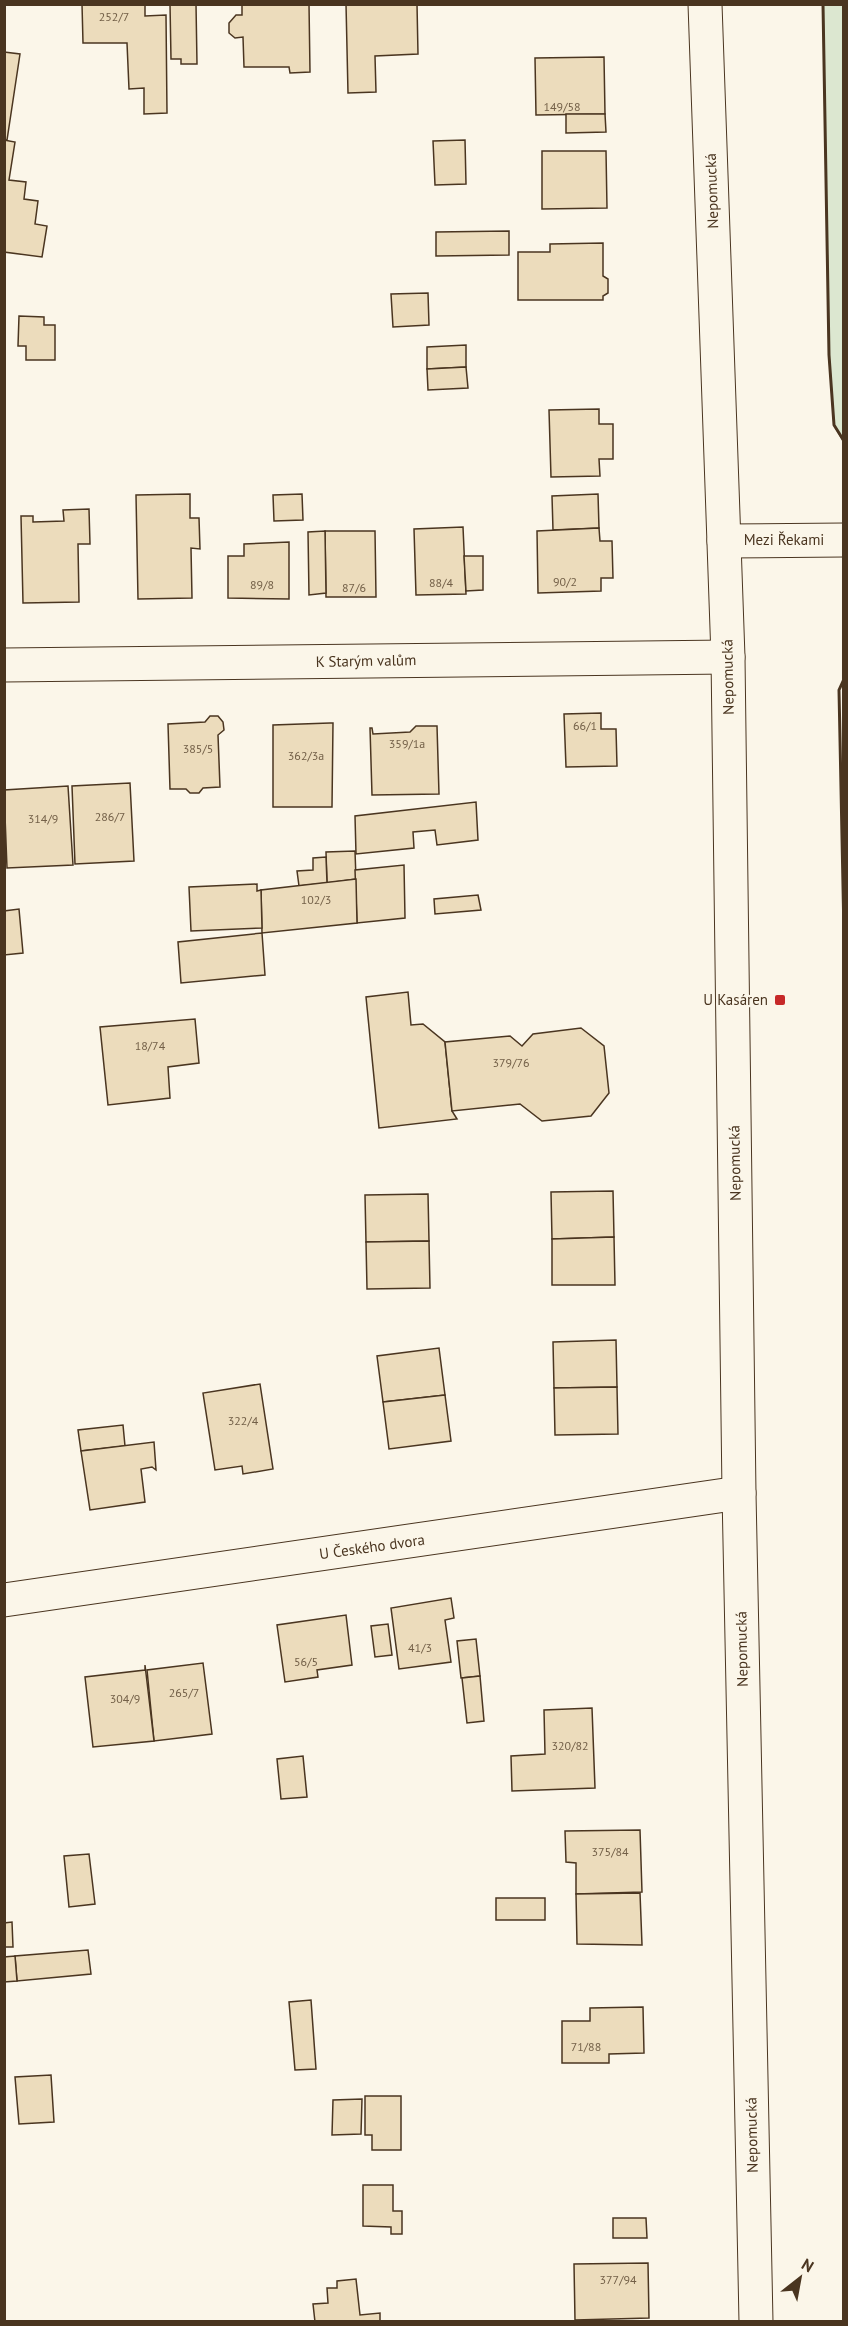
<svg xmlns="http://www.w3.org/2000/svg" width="848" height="2326" viewBox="0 0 848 2326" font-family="'PT Sans',sans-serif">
<rect width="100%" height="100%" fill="#fbf6e9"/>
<!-- green -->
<polygon fill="#dce7d0" stroke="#887966" stroke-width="1.5" points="823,5 844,5 843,441 834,425 829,355"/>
<!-- building -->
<g fill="#ecdcbc" stroke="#4a3520" stroke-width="1.5">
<polygon points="82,4 145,4 145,16 166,15 167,113 144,114 144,88 129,89 127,43 83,43"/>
<polygon points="170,4 196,4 197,64 181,64 181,59 171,59"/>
<polygon points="242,4 309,4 310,72 290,73 289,67 244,67 243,37 235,38 229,33 229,23 236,15 242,15"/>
<polygon points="346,4 417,4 418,54 375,56 376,92 348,93"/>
<polygon points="4,52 20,54 7,140 4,140"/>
<polygon points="604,57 605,114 536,115 535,58"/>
<polygon points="566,114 605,114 606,132 566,133"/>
<polygon points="4,140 15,142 9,180 26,182 24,199 38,201 35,224 47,226 42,257 4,252"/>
<polygon points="465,140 466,184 435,185 433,141"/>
<polygon points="542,151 606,151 607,208 542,209"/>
<polygon points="509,231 509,255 436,256 436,232"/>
<polygon points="603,243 603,276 608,279 608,293 603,296 603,300 518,300 518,252 550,252 550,244"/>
<polygon points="428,293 429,325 393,327 391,294"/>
<polygon points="19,316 44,317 44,325 55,325 55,360 26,360 26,346 18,346"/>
<polygon points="466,345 466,367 427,369 427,347"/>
<polygon points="466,367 468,388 428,390 427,369"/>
<polygon points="599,409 599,424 613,424 613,459 599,459 600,476 551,477 549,410"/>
<polygon points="190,494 190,518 199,518 200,549 191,548 192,598 138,599 136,495"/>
<polygon points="302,494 303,520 274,521 273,495"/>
<polygon points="598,494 599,528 553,530 552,496"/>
<polygon points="89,509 90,544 78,544 79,602 23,603 21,516 33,516 33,522 64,521 63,510"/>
<polygon points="463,527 466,594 416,595 414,529"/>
<polygon points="599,528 600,541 612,541 613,578 601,578 601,591 538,593 537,531"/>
<polygon points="325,531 375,531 376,597 326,597"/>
<polygon points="325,531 326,593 309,595 308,532"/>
<polygon points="289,542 289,599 228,598 228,556 244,556 244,544"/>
<polygon points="464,556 483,556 483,590 466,591"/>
<polygon points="601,713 601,729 616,729 617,766 566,767 564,714"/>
<polygon points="210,716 218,716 223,722 224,730 218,735 220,787 203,788 199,793 190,793 186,789 170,789 168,724 205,722"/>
<polygon points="330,723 333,723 332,807 273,807 273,725"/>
<polygon points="416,726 437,726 439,794 372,795 370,728 372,728 373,734 410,732"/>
<polygon points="130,783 134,861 75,864 72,786"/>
<polygon points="68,786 73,865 7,868 4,790"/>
<polygon points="476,802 478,840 437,845 435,830 413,832 414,848 356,854 355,816"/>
<polygon points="355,851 356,879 327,883 326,852"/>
<polygon points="326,857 327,883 299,886 297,871 313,870 313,858"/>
<polygon points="404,865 405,918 357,923 355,870"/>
<polygon points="356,879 357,923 262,933 261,890"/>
<polygon points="257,884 257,891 261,890 262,928 191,931 189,887"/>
<polygon points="478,895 481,910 435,914 434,899"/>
<polygon points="19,909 23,953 4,955 4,911"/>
<polygon points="262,933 265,975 181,983 178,942"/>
<polygon points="408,992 411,1025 423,1024 445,1042 452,1111 457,1119 379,1128 366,997"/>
<polygon points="195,1019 199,1063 168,1067 170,1098 108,1105 100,1027"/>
<polygon points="581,1028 604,1046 609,1093 591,1116 542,1121 520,1104 452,1111 445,1042 510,1036 522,1046 533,1034"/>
<polygon points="613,1191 614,1237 552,1239 551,1192"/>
<polygon points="428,1194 429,1241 366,1242 365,1195"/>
<polygon points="614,1237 615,1285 552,1285 552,1239"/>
<polygon points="429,1241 430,1288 367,1289 366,1242"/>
<polygon points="616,1340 617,1387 554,1388 553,1342"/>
<polygon points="439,1348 445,1395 383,1402 377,1356"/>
<polygon points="260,1384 273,1469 243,1474 242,1466 215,1470 203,1393"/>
<polygon points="617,1387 618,1434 555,1435 554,1388"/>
<polygon points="445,1395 451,1441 389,1449 383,1402"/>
<polygon points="123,1425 125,1446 81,1451 78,1430"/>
<polygon points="154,1442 156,1470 152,1467 141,1469 145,1502 90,1510 81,1451"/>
<polygon points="451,1598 454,1618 445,1620 451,1662 399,1669 391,1608"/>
<polygon points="346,1615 352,1665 317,1670 318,1677 285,1682 277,1625"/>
<polygon points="388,1624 392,1655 375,1657 371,1626"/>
<polygon points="476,1639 480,1676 461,1678 457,1641"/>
<polygon points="203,1663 212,1734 154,1741 147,1670"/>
<polygon points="145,1665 154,1741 93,1747 85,1677 145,1670"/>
<polygon points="480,1676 484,1721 467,1723 462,1678"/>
<polygon points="592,1708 595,1788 512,1791 511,1756 545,1754 544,1710"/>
<polygon points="303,1756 307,1797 281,1799 277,1759"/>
<polygon points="640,1830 642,1892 576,1894 576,1863 566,1862 565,1831"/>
<polygon points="89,1854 95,1904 69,1907 64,1856"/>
<polygon points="640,1893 642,1945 577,1944 576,1894"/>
<rect x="496" y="1898" width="49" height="22"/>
<polygon points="12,1922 13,1947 4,1947 4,1923"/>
<polygon points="88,1950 91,1974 17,1981 15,1956"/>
<polygon points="15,1956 17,1981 4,1982 4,1957"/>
<polygon points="311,2000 316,2069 295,2070 289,2002"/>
<polygon points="643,2007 644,2053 609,2054 609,2063 562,2063 562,2021 590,2021 590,2008"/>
<polygon points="51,2075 54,2122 19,2124 15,2077"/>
<polygon points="365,2096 401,2096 401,2150 372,2150 372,2135 365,2135"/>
<polygon points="362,2099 361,2134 332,2135 333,2100"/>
<polygon points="363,2185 393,2185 393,2211 402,2211 402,2234 391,2234 391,2227 363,2226"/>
<polygon points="613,2218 646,2218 647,2238 613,2238"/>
<polygon points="648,2263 649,2318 575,2320 574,2264"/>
<polygon points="356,2279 360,2315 380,2313 380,2322 315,2322 313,2304 328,2303 327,2288 337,2288 337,2281"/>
</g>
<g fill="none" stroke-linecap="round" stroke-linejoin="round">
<!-- minor casing -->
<g stroke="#4a3520" stroke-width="35">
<g id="minor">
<polyline points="724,541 844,540"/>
<polyline points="4,665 728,657"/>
<polyline points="4,1600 739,1493"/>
</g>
</g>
<!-- tertiary casing -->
<g stroke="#4a3520" stroke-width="35">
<polyline id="tertiary" points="705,4 728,657 739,1493 756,2322"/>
</g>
<!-- minor -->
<use href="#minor" stroke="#fbf6e9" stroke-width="33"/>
<!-- tertiary -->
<use href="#tertiary" stroke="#fbf6e9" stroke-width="33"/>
<!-- wall -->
<g stroke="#4a3520" stroke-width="3">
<polyline points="823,4 829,355 834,425 844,441"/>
<polyline points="844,679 839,690 844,934"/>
</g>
</g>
<!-- markers -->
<rect fill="#c62828" stroke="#fbf6e9" stroke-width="2" x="774" y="994" width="12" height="12" rx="3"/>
<g text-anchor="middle" stroke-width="4.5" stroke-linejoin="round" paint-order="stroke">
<!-- number labels -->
<g font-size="12" fill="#725f47">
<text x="114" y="21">252/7</text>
<text x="562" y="111">149/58</text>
<text x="565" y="586">90/2</text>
<text x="441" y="587">88/4</text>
<text x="262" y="589">89/8</text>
<text x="354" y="592">87/6</text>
<text x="585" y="730">66/1</text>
<text x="407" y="748">359/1a</text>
<text x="198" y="753">385/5</text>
<text x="306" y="760">362/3a</text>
<text x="110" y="821">286/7</text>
<text x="43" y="823">314/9</text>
<text x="316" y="904">102/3</text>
<text x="150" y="1050">18/74</text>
<text x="511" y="1067">379/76</text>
<text x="243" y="1425">322/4</text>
<text x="420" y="1652">41/3</text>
<text x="306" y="1666">56/5</text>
<text x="184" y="1697">265/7</text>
<text x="125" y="1703">304/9</text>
<text x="570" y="1750">320/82</text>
<text x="610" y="1856">375/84</text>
<text x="586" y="2051">71/88</text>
<text x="618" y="2284">377/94</text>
</g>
<!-- street labels -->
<g font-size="15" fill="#4a3520" stroke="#fbf6e9">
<text transform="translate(712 191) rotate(-92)" y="5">Nepomucká</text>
<text x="784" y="545">Mezi Řekami</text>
<text transform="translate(366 661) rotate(-1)" y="5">K Starým valům</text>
<text transform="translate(728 677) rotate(-91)" y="5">Nepomucká</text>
<text transform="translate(735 1163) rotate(-91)" y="5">Nepomucká</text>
<text transform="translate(372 1547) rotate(-8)" y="5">U Českého dvora</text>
<text transform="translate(742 1649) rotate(-91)" y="5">Nepomucká</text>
<text transform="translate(752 2135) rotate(-91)" y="5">Nepomucká</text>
</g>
<!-- poi labels -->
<g font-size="15" fill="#4a3520" stroke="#fbf6e9" text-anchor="end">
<text x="768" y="1005">U Kasáren</text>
</g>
</g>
<!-- border -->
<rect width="848" height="2326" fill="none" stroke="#4a3520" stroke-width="12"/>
<!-- north arrow -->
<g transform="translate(800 2278) rotate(31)" stroke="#fbf6e9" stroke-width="4.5" paint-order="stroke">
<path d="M0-4.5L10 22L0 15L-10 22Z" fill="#4a3520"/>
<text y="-9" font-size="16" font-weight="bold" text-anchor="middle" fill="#4a3520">N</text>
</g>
</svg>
